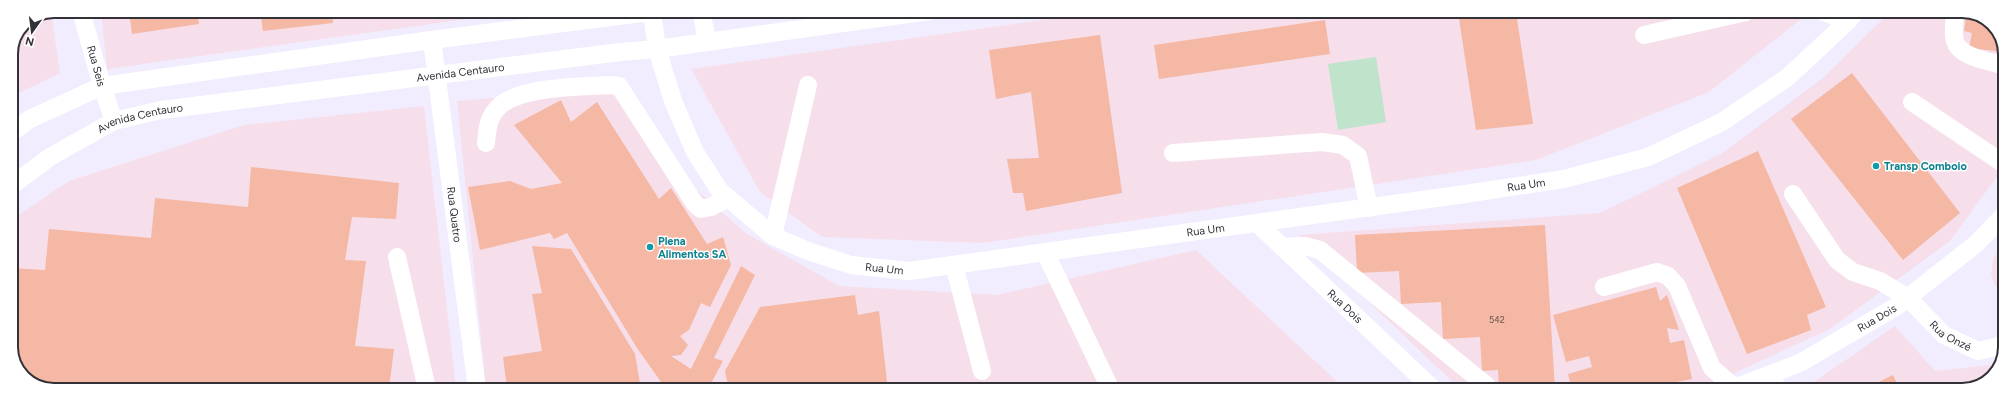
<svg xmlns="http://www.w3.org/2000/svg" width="2016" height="401" viewBox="0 0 2016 401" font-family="Figtree,sans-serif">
<rect width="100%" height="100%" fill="#f1edff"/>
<!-- industrial -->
<g fill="#f6dfea">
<polygon points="101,11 524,11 107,69"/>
<polygon points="1107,11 1810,12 1709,92 1536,160 983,243 822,237 760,192 691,69"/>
<polygon points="51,12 60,73 11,97 11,54 24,24"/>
<polygon points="1890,12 1970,12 1994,26 2005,49 2004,167 1950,241 1830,329 1702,388 1692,390 1461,390 1299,235 1600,213 1721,154 1823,78"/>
<polygon points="618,88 676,172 747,234 839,286 997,295 1196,250 1346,390 486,389 457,101"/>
<polygon points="424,106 456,389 46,389 22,375 11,352 11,220 69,181 244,125"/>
<polygon points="2004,244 2004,291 1995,286 1991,275 1993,259"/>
<polygon points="1895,326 1935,371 1999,364 1990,379 1962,390 1806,390 1805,388"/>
</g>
<!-- green -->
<polygon fill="#bfe3cb" points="1376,57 1386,122 1338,130 1328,64"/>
<!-- building -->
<g fill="#f5b8a4">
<polygon points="129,11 197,11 199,24 132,34"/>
<polygon points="260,11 332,11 333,23 263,31"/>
<polygon points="1458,12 1516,12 1533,124 1476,130"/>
<polygon points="1599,12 1612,12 1602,18"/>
<polygon points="1967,12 1994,26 2005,52 1969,48 1972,33 1964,31"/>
<polygon points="1325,20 1330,54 1159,79 1154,45"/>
<polygon points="1100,35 1122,193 1026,211 1023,193 1013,193 1007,159 1039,158 1031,92 996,99 989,50"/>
<polygon points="1852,73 1960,213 1903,260 1791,119"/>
<polygon points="561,100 571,122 597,102 659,199 671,188 707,244 723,237 731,265 710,307 701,303 689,330 680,336 688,345 681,355 671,356 691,369 741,266 755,275 714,358 723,361 708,389 666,389 637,348 567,233 554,239 550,233 480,250 468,187 510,181 531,189 562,183 514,125"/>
<polygon points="1758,151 1826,307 1807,315 1811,330 1747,354 1677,188"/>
<polygon points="251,167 399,183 396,219 352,217 345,260 366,261 355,346 394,349 389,389 46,389 22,375 11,352 11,268 45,270 49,229 151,238 155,198 248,207"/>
<polygon points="1545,225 1555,390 1499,390 1498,370 1482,371 1480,337 1443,339 1441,302 1401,304 1399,271 1357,273 1355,235"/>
<polygon points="532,246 571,249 635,354 641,389 507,389 503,357 542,351 532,294 542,293"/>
<polygon points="1656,287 1660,301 1667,295 1679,330 1667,328 1670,343 1684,340 1692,379 1676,382 1673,390 1572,390 1568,374 1592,367 1589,356 1566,362 1553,315"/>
<polygon points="855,295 858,315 879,311 888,390 729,389 725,371 760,307"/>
<polygon points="1893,375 1900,390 1862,390"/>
<polygon points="1081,386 1083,390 1073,390"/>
</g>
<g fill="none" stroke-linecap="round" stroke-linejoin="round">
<!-- minor -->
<g stroke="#fff" stroke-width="18">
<path id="s1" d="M 81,11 L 102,86 L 114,121"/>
<polyline points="701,11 707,41"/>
<path id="s2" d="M 652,12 L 657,49 L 673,101 L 695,152 L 720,191 L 773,236 L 808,251 L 851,265 L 909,271 L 1465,194 L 1564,179 L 1648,157 L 1722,122 L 1788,77 L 1848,21 L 1855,12"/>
<polyline points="1824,12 1848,21"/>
<path d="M 1955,12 C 1955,21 1952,32 1955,41 C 1960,58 1990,61 2005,66"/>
<polyline points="1644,35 1746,12"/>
<path id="s3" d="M 432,40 L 477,389"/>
<polyline points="1912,102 2004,164"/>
<polyline points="11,133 30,119 102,86 432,40 657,11"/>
<path d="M 486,143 C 487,131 488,120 495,111 C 512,86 580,87 609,85 L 619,86 L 695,204 L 701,209 L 711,207 L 728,198"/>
<polyline points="1173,153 1322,142 1343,145 1358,156 1369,208"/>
<path id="s4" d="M 11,186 L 50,157 L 114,121 L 161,110 L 620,52 L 657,49 L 929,11"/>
<path id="s5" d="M 1793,194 L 1837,260 L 1853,272 L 1880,281 L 1908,298 L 1944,335 L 1978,351 L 2004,345"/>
<path id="s6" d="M 1257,223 L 1434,390"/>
<polyline points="773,236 808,85"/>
<polyline points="1282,247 1305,246 1320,250 1486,385"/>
<polyline points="1045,252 1111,390"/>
<polyline points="397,257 427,389"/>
<polyline points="954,265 982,371"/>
<polyline points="1604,287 1657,272 1668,276 1677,286 1712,368 1735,388"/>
<polyline points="1771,374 1778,390"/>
<path id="s7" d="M 1729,390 L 1800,363 L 1897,306 L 1976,244 L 2004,215"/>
</g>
</g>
<!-- markers -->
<g fill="#0f9aa8" stroke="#fff" stroke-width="1.5">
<circle cx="1876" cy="166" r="4"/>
<circle cx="650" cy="247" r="4"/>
</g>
<g text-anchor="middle" stroke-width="3" stroke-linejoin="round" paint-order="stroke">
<!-- number labels -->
<g font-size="9" fill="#645353">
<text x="1497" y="323">542</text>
</g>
<!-- street labels -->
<g font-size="11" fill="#333138" stroke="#fff">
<text dy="4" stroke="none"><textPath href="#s1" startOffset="57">Rua Seis</textPath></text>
<text dy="4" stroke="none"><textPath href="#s4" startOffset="472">Avenida Centauro</textPath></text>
<text dy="4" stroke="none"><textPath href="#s4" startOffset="148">Avenida Centauro</textPath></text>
<text dy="4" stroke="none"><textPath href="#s2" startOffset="1028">Rua Um</textPath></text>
<text dy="4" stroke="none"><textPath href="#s3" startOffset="176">Rua Quatro</textPath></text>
<text dy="4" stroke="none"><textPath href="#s2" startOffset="704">Rua Um</textPath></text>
<text dy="4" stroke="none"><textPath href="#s2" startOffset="380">Rua Um</textPath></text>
<text dy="4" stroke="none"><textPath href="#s6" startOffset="121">Rua Dois</textPath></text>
<text dy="4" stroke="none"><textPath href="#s7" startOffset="165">Rua Dois</textPath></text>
<text dy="4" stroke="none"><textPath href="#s5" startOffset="218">Rua Onzé</textPath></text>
</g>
<!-- culture labels -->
<g font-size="11" font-weight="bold" fill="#0d838f" stroke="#fff" text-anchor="start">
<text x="1884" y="170">Transp Comboio</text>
<text x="658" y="245">Plena<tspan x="658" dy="13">Alimentos SA</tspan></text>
</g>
</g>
<!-- crop -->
<path d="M0 0H2016V401H0ZM54 18H1962A36 36 0 0 1 1998 54V347A36 36 0 0 1 1962 383H54A36 36 0 0 1 18 347V54A36 36 0 0 1 54 18Z" fill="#fff" fill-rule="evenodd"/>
<path fill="none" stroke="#333138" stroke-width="2" d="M54 18H1962A36 36 0 0 1 1998 54V347A36 36 0 0 1 1962 383H54A36 36 0 0 1 18 347V54A36 36 0 0 1 54 18Z"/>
<!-- north arrow -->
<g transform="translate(32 32) rotate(194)" stroke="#ffffff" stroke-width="3" paint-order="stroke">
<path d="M0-3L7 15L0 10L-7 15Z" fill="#333138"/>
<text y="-6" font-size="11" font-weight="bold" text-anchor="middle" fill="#333138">N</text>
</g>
</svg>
